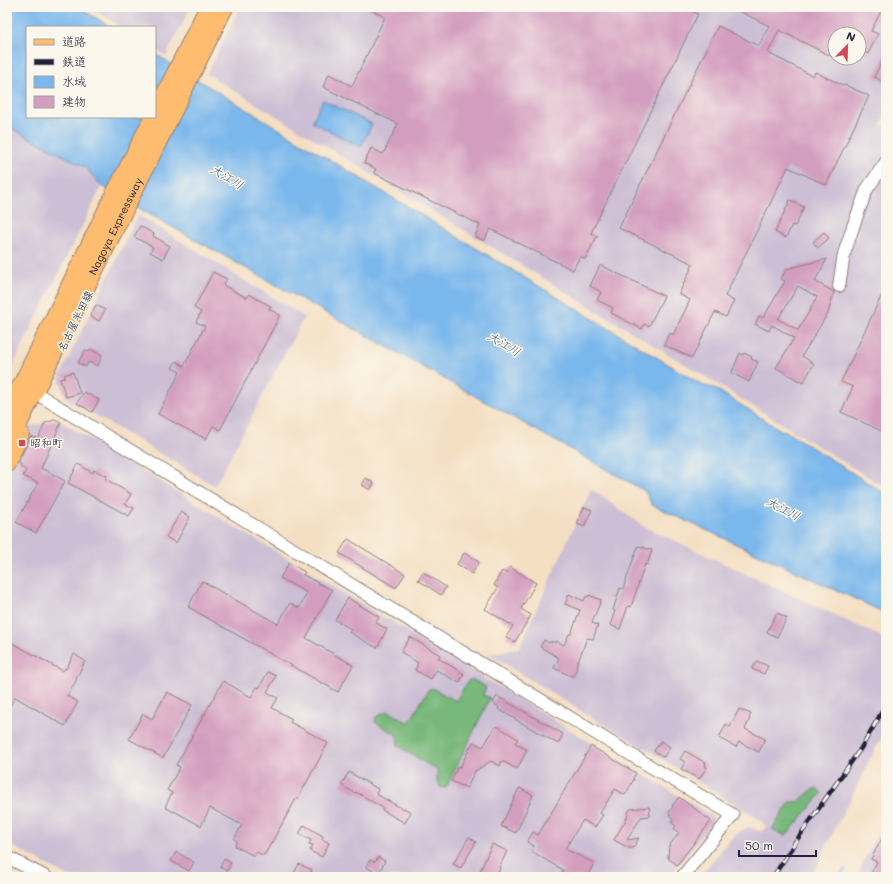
<svg xmlns="http://www.w3.org/2000/svg" width="893" height="884" viewBox="0 0 893 884" font-family="Mali,'Klee One',sans-serif">
<rect width="100%" height="100%" fill="#fbf7ec"/>
<filter id="ink" filterUnits="userSpaceOnUse"><feTurbulence type="fractalNoise" baseFrequency=".025" numOctaves="2"/><feDisplacementMap in="SourceGraphic" scale="8" xChannelSelector="R" yChannelSelector="G"/><feConvolveMatrix kernelMatrix="1 2 1 2 8 2 1 2 1" color-interpolation-filters="sRGB"/></filter>
<filter id="wash" filterUnits="userSpaceOnUse"><feTurbulence type="fractalNoise" baseFrequency=".012" numOctaves="4" result="noise"/><feDisplacementMap in="SourceGraphic" scale="16" xChannelSelector="R" yChannelSelector="G"/><feGaussianBlur stdDeviation="0.9" result="paint"/><feColorMatrix in="noise" values="0 0 0 0 0 0 0 0 0 0 0 0 0 0 0 0 0 1.4 0 .05"/><feComposite in="paint" operator="in"/></filter>
<g filter="url(#wash)">
<rect width="100%" height="100%" fill="#f4dfc3"/>
<!-- industrial -->
<g fill="#ccbed4" fill-rule="evenodd">
<polygon points="89,7 191,7 166,56 155,49 155,27 122,27"/>
<path d="M 240,7 L 886,7 L 886,115 L 880,125 L 886,126 L 886,488 L 696,371 L 207,74 ZM 835,34 L 859,34 L 859,58 L 835,58 Z"/>
<polygon points="7,126 85,167 102,186 13,365 7,386"/>
<polygon points="138,215 304,317 215,486 66,398 59,378"/>
<polygon points="57,419 712,816 714,823 668,877 69,877 7,843 7,474 29,427"/>
<polygon points="591,489 643,526 886,639 886,728 811,877 699,877 735,834 748,827 762,832 766,826 759,819 646,749 594,719 489,654 519,648"/>
<polygon points="886,818 886,877 856,877"/>
</g>
<!-- forest -->
<g fill="#78b87a" stroke="#4d6d5a">
<polygon points="472,679 486,687 483,695 490,698 446,788 440,787 437,780 437,770 398,746 397,735 375,722 376,717 388,711 409,723 428,690 432,688 456,701 468,681"/>
<polygon points="813,789 818,789 822,793 786,836 772,829 790,802 798,802"/>
</g>
<!-- water -->
<g fill="#7ab7ec" stroke="#4e6c94">
<polygon points="7,7 78,7 111,27 27,27 27,117 155,117 155,54 704,386 714,388 782,431 784,430 886,494 886,608 881,611 652,505 645,491 149,214 102,186 85,167 7,126"/>
<polygon points="323,100 372,124 361,147 312,122"/>
</g>
<g fill="none" stroke-linecap="round" stroke-linejoin="round">
<!-- stream -->
<polyline stroke="#7ab7ec" stroke-width="3" points="840,877 845,869"/>
</g>
<g id="blocks">
<!-- building -->
<g fill="#d39dbf" fill-rule="evenodd">
<polygon points="365,7 684,7 698,14 591,233 597,236 585,259 580,256 573,270 490,229 484,241 475,236 480,225 374,173 376,169 364,163 371,148 383,154 398,124 323,87 329,74 352,86 385,17"/>
<polygon points="731,7 883,7 871,31 878,34 868,54 859,49 859,34 835,34 835,58 779,30 768,53 813,76 815,72 844,86 845,85 869,96 826,185 788,167 725,296 734,301 726,317 715,312 692,358 664,345 669,333 673,335 690,300 679,294 693,264 619,228 718,26 759,46 769,26"/>
<polygon points="886,53 886,83 874,77"/>
<polygon points="790,200 804,207 795,226 792,225 786,238 775,232"/>
<polygon points="140,226 154,234 153,236 170,246 163,259 150,252 153,247 134,237"/>
<polygon points="824,232 829,238 818,248 813,242"/>
<path d="M 827,259 L 815,281 L 834,292 L 828,313 L 802,356 L 814,364 L 803,383 L 776,368 L 794,338 L 772,325 L 769,331 L 755,324 L 759,316 L 763,318 L 785,281 L 781,279 L 786,269 ZM 798,286 L 817,297 L 811,307 L 812,307 L 798,330 L 778,319 Z"/>
<polygon points="600,265 664,296 649,326 644,324 642,329 611,313 613,308 597,300 601,292 590,286"/>
<polygon points="213,272 227,279 223,285 247,298 249,294 259,300 271,306 269,309 280,315 220,430 213,426 206,439 158,414 180,372 172,368 176,361 184,366 205,326 196,322 201,312 194,308"/>
<polygon points="886,286 886,433 841,412 853,387 841,382"/>
<polygon points="96,305 105,310 99,321 90,316"/>
<polygon points="90,349 102,355 98,366 88,362 86,367 78,363 85,350 88,352"/>
<polygon points="740,353 743,355 744,353 752,357 751,359 758,362 749,382 732,373 734,367"/>
<polygon points="73,372 80,393 66,397 60,379 65,378 64,375"/>
<polygon points="84,392 99,400 92,412 77,403"/>
<polygon points="55,420 61,423 41,468 65,481 36,533 16,522 38,483 23,476 26,470 20,466 21,464 18,463 31,436 38,439 45,423"/>
<polygon points="78,464 93,473 94,470 107,476 105,479 131,494 125,504 134,508 129,516 68,483"/>
<polygon points="366,478 374,483 370,490 362,485"/>
<polygon points="584,507 592,510 584,527 577,524"/>
<polygon points="181,512 190,517 176,543 166,537"/>
<polygon points="348,539 405,574 396,588 339,553"/>
<polygon points="638,546 652,550 647,565 645,564 631,607 628,606 620,629 610,625 615,611 613,610 620,588 623,589"/>
<polygon points="464,553 479,562 472,574 457,564"/>
<polygon points="289,563 305,572 303,575 332,590 306,638 353,665 338,692 188,607 202,581 278,624 290,603 299,608 307,593 280,578"/>
<polygon points="510,567 536,583 521,609 531,615 515,642 506,637 513,626 485,609 498,588 494,585 502,571 506,573"/>
<polygon points="423,572 446,587 441,595 418,580"/>
<polygon points="569,594 584,601 586,596 588,597 589,595 601,600 592,623 598,625 593,639 587,638 576,667 577,668 573,677 554,668 559,658 540,647 544,640 549,643 550,642 551,643 552,641 555,643 556,641 564,645 569,634 571,634 580,610 565,604"/>
<polygon points="348,598 379,617 376,623 387,629 377,648 349,632 351,629 335,620"/>
<polygon points="777,613 787,618 777,637 767,632"/>
<polygon points="410,637 440,655 438,658 464,674 459,683 437,670 431,679 415,670 418,663 401,652"/>
<polygon points="7,640 63,671 65,668 66,669 74,654 85,661 79,673 76,678 77,679 67,696 78,702 65,726 15,697 7,711"/>
<polygon points="757,661 768,666 764,674 752,669"/>
<polygon points="268,672 276,676 267,692 278,698 272,708 292,719 290,722 328,743 297,800 296,799 265,854 264,854 263,855 256,852 254,856 235,846 237,841 234,839 242,825 210,808 201,826 174,811 174,812 165,807 172,793 167,790 180,767 176,765 223,681 251,697 257,687 259,688"/>
<polygon points="167,692 192,705 163,758 129,739 143,714 152,719"/>
<polygon points="497,696 563,734 558,744 498,709 499,707 493,703"/>
<polygon points="739,709 751,714 749,718 750,719 745,729 765,739 759,752 739,742 736,747 719,738 726,724 730,727"/>
<polygon points="497,726 518,739 515,743 527,750 517,769 502,761 500,766 491,761 475,771 467,788 451,781 458,766 460,767 473,742 483,747 495,727 496,727"/>
<polygon points="661,741 670,747 664,757 654,751"/>
<polygon points="591,746 636,773 633,778 634,779 625,795 615,789 600,813 603,815 595,827 583,820 565,849 594,863 587,877 560,877 563,870 531,851 534,846 527,842 533,832 538,835"/>
<polygon points="685,751 706,763 705,766 707,767 699,779 681,769 685,762 680,759"/>
<polygon points="349,772 378,789 376,794 403,809 404,808 411,812 405,823 382,810 383,808 356,792 355,793 341,785"/>
<polygon points="519,788 533,795 516,833 501,826"/>
<polygon points="679,797 711,821 677,865 668,858 669,846 679,833 674,829 676,826 671,822 673,819 670,816 669,812 673,807 672,806"/>
<polygon points="649,807 650,816 641,817 627,840 639,838 633,848 629,848 614,840 628,816 627,815 630,809"/>
<polygon points="304,825 323,836 322,839 329,843 322,857 310,851 313,845 309,844 311,840 299,834"/>
<polygon points="886,831 886,877 869,877 877,862 871,859"/>
<polygon points="469,837 476,842 461,868 453,864"/>
<polygon points="492,844 507,851 499,868 500,869 496,877 493,877 480,871"/>
<polygon points="176,852 194,862 189,871 171,861"/>
<polygon points="378,857 385,861 378,874 366,867 370,860 375,862"/>
<polygon points="224,859 231,863 227,871 220,867"/>
<polygon points="299,864 312,870 308,877 292,877"/>
</g>
</g>
</g>
<g filter="url(#ink)">
<use href="#blocks" fill-opacity="0" stroke="#8b807f" stroke-width="1"/>
<g fill="none" stroke-linecap="round" stroke-linejoin="round">
<!-- minor casing -->
<g stroke="#8b807f" stroke-width="14">
<g id="minor">
<polyline points="839,286 844,254 855,221 867,189 886,162"/>
<polyline points="39,395 643,762 733,815 682,877"/>
<polyline points="7,857 46,877"/>
</g>
</g>
<!-- major casing -->
<g stroke="#8b807f" stroke-width="18">
<polyline id="major" points="7,464 21,434"/>
</g>
<!-- highway casing -->
<g stroke="#8b807f" stroke-width="20">
<g id="highway">
<polyline points="155,115 209,7"/>
<polyline points="7,416 114,196 154,117"/>
<path id="s1" d="M 7,446 L 224,7"/>
</g>
</g>
<!-- minor -->
<use href="#minor" stroke="#fff" stroke-width="12"/>
<!-- major -->
<use href="#major" stroke="#fdbc70" stroke-width="16"/>
<!-- highway -->
<use href="#highway" stroke="#fdbc70" stroke-width="18"/>
<!-- rail casing -->
<g stroke="#22223b" stroke-width="4.5">
<polyline id="rail" points="773,877 796,841 861,748 886,705"/>
</g>
<!-- rail -->
<use href="#rail" stroke="#fbf7ec" stroke-width="3" stroke-dasharray="9" stroke-linecap="butt"/>
</g>
</g>
<!-- markers -->
<rect fill="#d1495b" stroke="#fbf7ec" stroke-width="1.5" x="18" y="439" width="8" height="8" rx="2"/>
<g text-anchor="middle" stroke-width="3" stroke-linejoin="round" paint-order="stroke">
<!-- street labels -->
<g font-size="11" fill="#22223b" stroke="#fbf7ec">
<text dy="4" stroke="none"><textPath href="#s1" startOffset="245">Nagoya Expressway</textPath></text>
<text transform="translate(75 321) rotate(-64)" y="4">名古屋半田線</text>
</g>
<!-- poi labels -->
<g font-size="11" fill="#22223b" stroke="#fbf7ec" text-anchor="start">
<text x="30" y="447">昭和町</text>
</g>
<!-- water labels -->
<g font-size="12" font-style="italic" fill="#415679" stroke="#fbf7ec">
<text transform="translate(227 177) rotate(31)" y="4">大江川</text>
<text transform="translate(504 344) rotate(31)" y="4">大江川</text>
<text transform="translate(783 509) rotate(28)" y="4">大江川</text>
</g>
</g>
<!-- margin -->
<rect width="893" height="884" fill="none" stroke="#fbf7ec" stroke-width="24"/>
<!-- legend -->
<rect x="26" y="26" width="130" height="92" fill="#fbf7ec" stroke="#a4a2a5"/>
<rect x="34" y="39" width="20" height="6" fill="#fdbc70" stroke="#a4a2a5"/>
<text x="62" y="46" font-size="12" fill="#22223b">道路</text>
<rect x="34" y="59" width="20" height="6" fill="#22223b" stroke="#a4a2a5"/>
<text x="62" y="66" font-size="12" fill="#22223b">鉄道</text>
<rect x="34" y="76" width="20" height="12" fill="#7ab7ec" stroke="#a4a2a5"/>
<text x="62" y="86" font-size="12" fill="#22223b">水域</text>
<rect x="34" y="96" width="20" height="12" fill="#d39dbf" stroke="#a4a2a5"/>
<text x="62" y="106" font-size="12" fill="#22223b">建物</text>
<!-- north arrow -->
<g transform="translate(847 46) rotate(23)"><circle r="19" fill="#fbf7ec" stroke="#a4a2a5"/>
<path d="M0-3L7 15L0 10L-7 15Z" fill="#d1495b"/>
<text y="-6" font-size="11" font-weight="bold" text-anchor="middle" fill="#22223b">N</text>
</g>
<!-- scale -->
<path d="M739 850v6h77v-6" fill="none" stroke="#22223b" stroke-width="2"/>
<text x="745" y="850" font-size="12" fill="#22223b" stroke="#fbf7ec" stroke-width="3" paint-order="stroke">50 m</text>
</svg>
